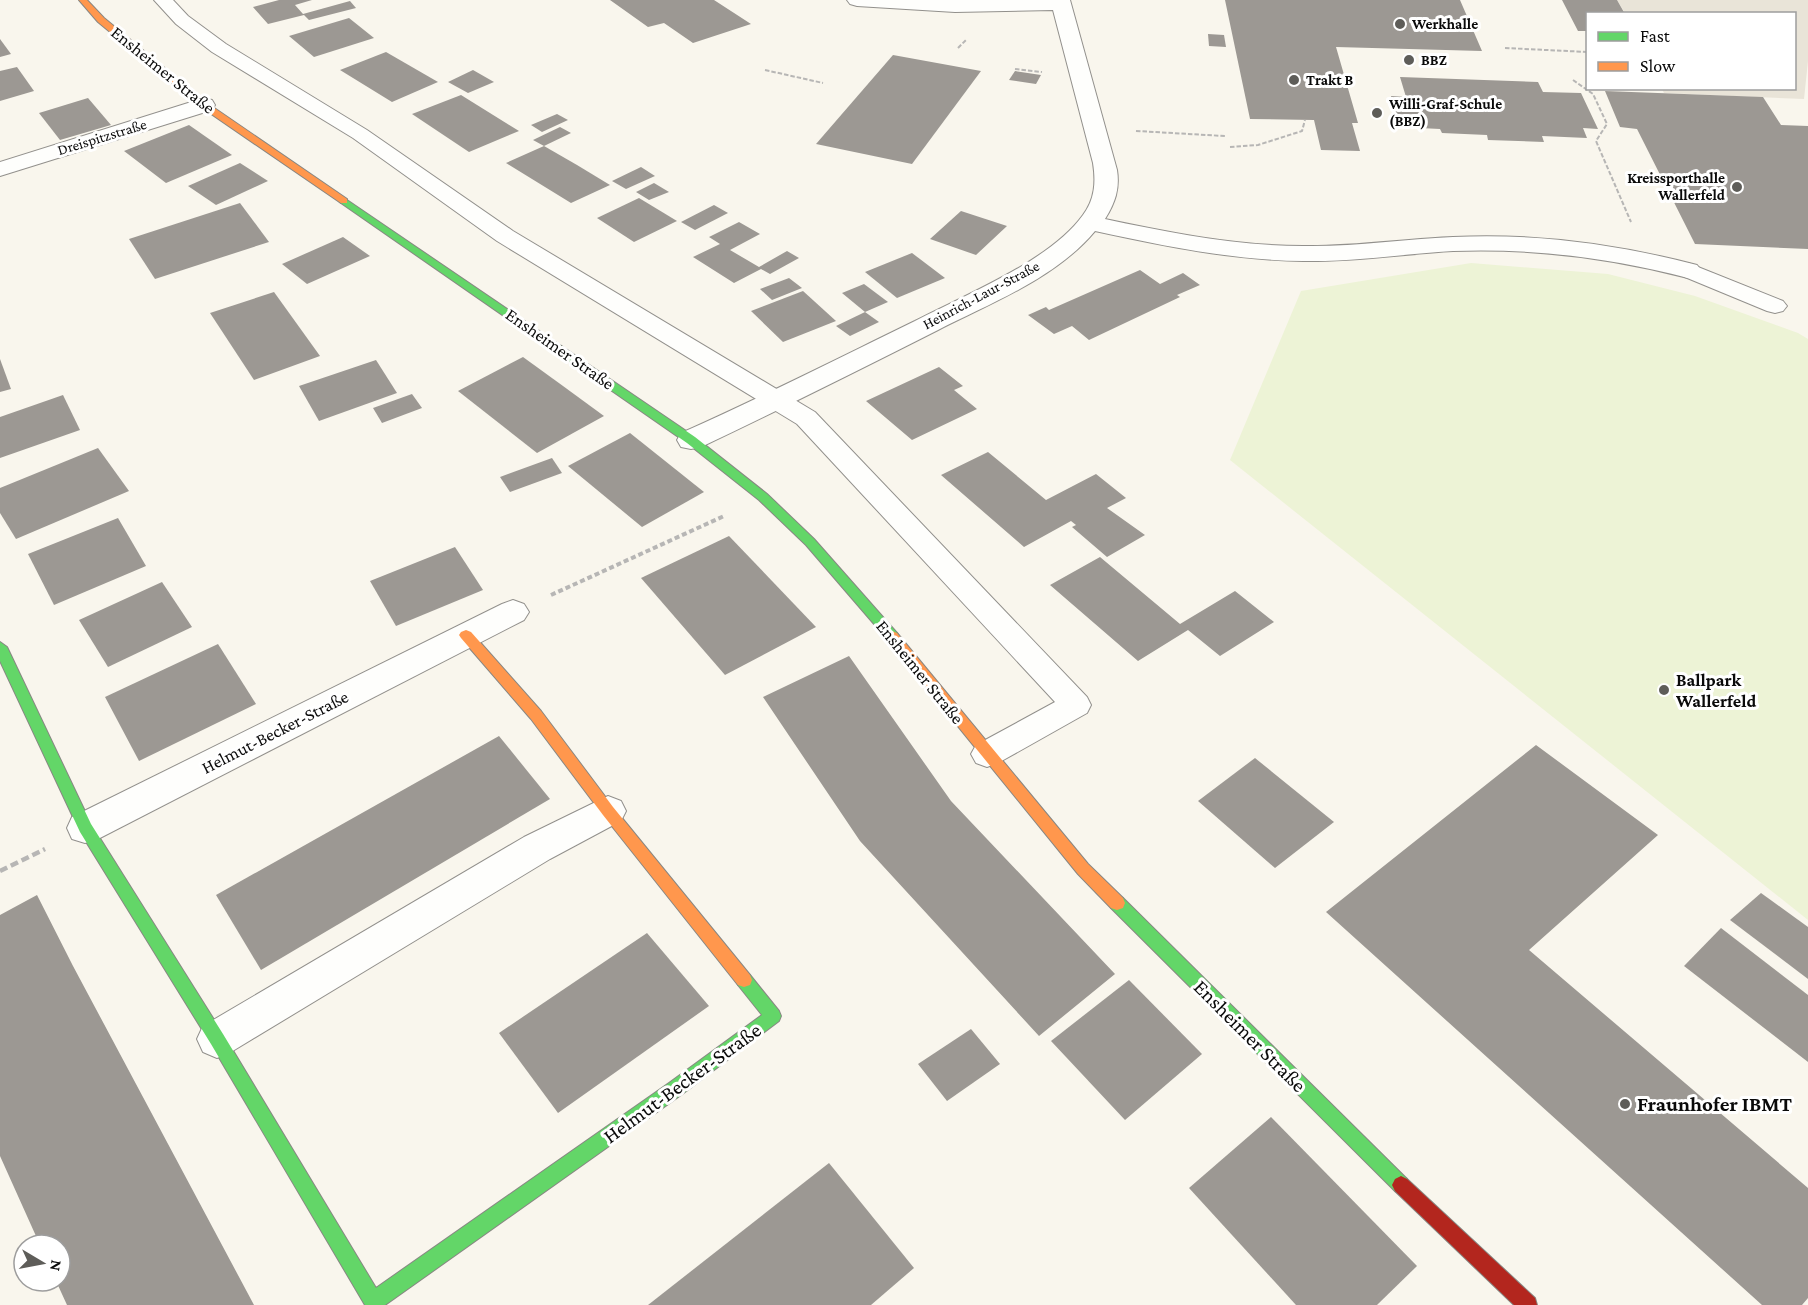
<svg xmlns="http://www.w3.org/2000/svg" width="1808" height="1305" viewBox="0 0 1808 1305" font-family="'Crimson Pro',serif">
<rect width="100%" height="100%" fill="#f9f6ed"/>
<!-- pitch -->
<polygon fill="#edf3d6" points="1471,263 1608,274 1695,296 1798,333 1808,339 1808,920 1230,460 1301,291"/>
<!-- plaza -->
<polygon fill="#e9e4d8" points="1617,0 1808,0 1808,61 1804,99 1664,93 1662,89 1794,88 1794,14 1625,13"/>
<!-- building -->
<g fill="#9c9893">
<polygon points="279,0 312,0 295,5 303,14 350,1 356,8 309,20 304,15 268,24 253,7"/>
<polygon points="610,0 714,0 751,24 693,43 664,23 648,27"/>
<polygon points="1225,0 1460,0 1482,51 1336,47 1358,123 1352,123 1360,151 1321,150 1314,120 1250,119"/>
<polygon points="1562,0 1617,0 1625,14 1587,14 1587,31 1578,31"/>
<polygon points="349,18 374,38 314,57 289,36"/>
<polygon points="1208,34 1224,35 1226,47 1209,46"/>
<polygon points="0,39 11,54 0,57"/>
<polygon points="386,52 438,82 392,102 340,70"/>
<polygon points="893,55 981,71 912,164 816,144"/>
<polygon points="17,67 34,91 0,101 0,71"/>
<polygon points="473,70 494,82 468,93 448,82"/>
<polygon points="1015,71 1041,75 1036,84 1009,80"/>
<polygon points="1400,77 1538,82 1543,92 1581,93 1598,129 1583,128 1587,138 1542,136 1544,142 1488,140 1487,135 1442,133 1440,129 1400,127 1391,96 1406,97"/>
<polygon points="1605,91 1763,97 1781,125 1808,126 1808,249 1695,244 1637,129 1620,127"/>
<polygon points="461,95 519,131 469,152 412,114"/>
<polygon points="88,98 111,125 60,140 39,113"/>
<polygon points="557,114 568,120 542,132 531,125"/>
<polygon points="189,125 232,155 166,183 124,151"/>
<polygon points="560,127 571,133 544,146 533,140"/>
<polygon points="544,146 577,165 610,185 571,203 506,163"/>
<polygon points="240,163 268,181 216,205 188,186"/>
<polygon points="641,167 655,176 626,189 612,181"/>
<polygon points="654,183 669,192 649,200 636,192"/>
<polygon points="639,198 677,221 634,242 597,218"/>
<polygon points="240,203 269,242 155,279 129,239"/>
<polygon points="714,205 728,213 695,230 681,222"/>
<polygon points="961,211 1007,226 976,255 930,239"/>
<polygon points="739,222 760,234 730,250 759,267 787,251 799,258 770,274 761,269 734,283 693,257 720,244 709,237"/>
<polygon points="343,237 370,256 307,284 282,264"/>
<polygon points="912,253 945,278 897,298 865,272"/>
<polygon points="1140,270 1160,284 1183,273 1200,285 1177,295 1180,297 1089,340 1072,326 1054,334 1028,315 1046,307 1049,310"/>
<polygon points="789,278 802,288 772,300 760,289"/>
<polygon points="864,284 888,302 865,312 842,293"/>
<polygon points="803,291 836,321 783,342 751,311"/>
<polygon points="274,292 320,356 254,380 210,313"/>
<polygon points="865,312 879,322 850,336 836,326"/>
<polygon points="523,357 563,386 604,416 537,453 458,391"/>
<polygon points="0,359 11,389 0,392"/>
<polygon points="376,360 397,393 319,421 299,386"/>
<polygon points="939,367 963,386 954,390 977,409 912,440 866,401"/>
<polygon points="412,394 422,408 382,423 373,408"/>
<polygon points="63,395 80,430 0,458 0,417"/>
<polygon points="630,433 704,492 642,527 568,466"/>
<polygon points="98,448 129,491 16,539 0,513 0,488"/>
<polygon points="988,452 1046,500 1096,474 1126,498 1107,508 1145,535 1107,557 1072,527 1076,525 1071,521 1024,547 941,475"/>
<polygon points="552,458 562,473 510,492 500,477"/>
<polygon points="118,518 146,566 54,605 28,554"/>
<polygon points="729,536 816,627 725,675 641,578"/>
<polygon points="455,547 483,590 396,626 370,581"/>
<polygon points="1100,557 1180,624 1235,591 1274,622 1220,656 1188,630 1138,661 1050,585"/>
<polygon points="162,582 192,627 108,667 79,620"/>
<polygon points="218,644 256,704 139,761 105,697"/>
<polygon points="849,656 951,801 1115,974 1039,1036 860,841 763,697"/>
<polygon points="499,736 550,799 261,970 216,895"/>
<polygon points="1536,745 1658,835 1529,950 1808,1188 1808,1298 1802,1305 1762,1305 1326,912"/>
<polygon points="1255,758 1334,822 1275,868 1198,801"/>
<polygon points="1761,893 1808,927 1808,979 1730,920"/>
<polygon points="37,895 73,966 254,1305 67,1305 56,1281 60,1281 60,1245 40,1245 0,1156 0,915"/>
<polygon points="1721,928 1808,995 1808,1062 1684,966"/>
<polygon points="647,933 709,1006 558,1113 499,1033"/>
<polygon points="1129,980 1202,1054 1125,1120 1051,1041"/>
<polygon points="971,1029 1000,1064 947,1101 918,1064"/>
<polygon points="1271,1117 1417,1266 1377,1305 1296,1305 1189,1188"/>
<polygon points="829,1163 914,1268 871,1305 648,1305"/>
</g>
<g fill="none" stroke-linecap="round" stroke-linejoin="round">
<!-- lane casing -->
<g stroke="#92908c" stroke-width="2">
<g id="lane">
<polygon points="154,0 173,0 188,16 226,44 367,130 513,231 815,412 1087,697 1091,705 1087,713 998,763 987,767 976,763 971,754 976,745 1055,702 797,424 497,241 353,138 212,52 176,24"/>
<polygon points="1688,263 1783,301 1787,306 1783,311 1775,313 1767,311 1680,275 1677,270 1680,265"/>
</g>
</g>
<!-- street casing -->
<g stroke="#92908c" stroke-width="2">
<g id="street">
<path d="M 847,0 L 1070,0 L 1117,170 C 1120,189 1115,203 1105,219 C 1171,233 1236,246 1303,246 C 1354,247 1403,239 1453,237 C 1536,233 1617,244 1697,265 L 1701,270 L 1697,275 L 1688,278 C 1611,258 1533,248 1453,251 C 1403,254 1353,262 1303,261 C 1232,260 1164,246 1095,231 C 1056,278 991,303 938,330 C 859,370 781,409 701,447 L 691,449 L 681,447 L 677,440 L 681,433 C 760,398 837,359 915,321 C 965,295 1050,261 1083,215 C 1095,199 1096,182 1093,163 L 1053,10 L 955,12 L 857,6 L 850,4 Z"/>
<polygon points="204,98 212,100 215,105 212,110 0,176 0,162"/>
<polygon points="513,600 524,604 529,612 524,620 98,839 85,843 72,839 67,828 72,817 502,604"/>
<polygon points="608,796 621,801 626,811 621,821 550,859 231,1052 217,1058 203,1052 197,1039 203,1026 524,837"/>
</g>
</g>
<!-- fast casing -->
<g stroke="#888783" stroke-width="2">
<g id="fast">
<polygon points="344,198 695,437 767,494 814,539 897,633 899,636 897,639 887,639 806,545 759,500 687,443 341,203 339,201"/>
<polygon points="0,642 7,647 91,824 223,1034 376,1288 669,1083 762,1015 738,985 736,980 738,975 744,973 750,975 779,1011 781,1016 779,1021 681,1095 385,1305 365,1305 211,1044 80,832 0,661"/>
<polygon points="1117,896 1123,898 1407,1179 1410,1185 1407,1191 1401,1194 1395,1191 1111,908 1109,903 1111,898"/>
</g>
</g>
<!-- slow casing -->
<g stroke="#888783" stroke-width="2">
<g id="slow">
<polygon points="79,0 87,0 104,18 207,103 347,199 347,203 341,203 201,107 98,22"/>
<polygon points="466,630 471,632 541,711 613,807 750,975 752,980 750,985 744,987 738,985 603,815 531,719 461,638 459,635 461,632"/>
<polygon points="892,631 897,633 1088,864 1123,898 1125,903 1123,908 1117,910 1111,908 1078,874 887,639 885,636 887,633"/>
</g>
</g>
<!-- jam casing -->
<g stroke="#888783" stroke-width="2">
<polygon id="jam" points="1401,1176 1407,1179 1535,1298 1537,1305 1514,1305 1395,1191 1392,1185 1395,1179"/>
</g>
<!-- path-far2 -->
<g stroke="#b7b6b5" stroke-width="2" stroke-dasharray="4.5 2" stroke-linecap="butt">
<polyline points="958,48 966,40"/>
<polyline points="1505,48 1588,52"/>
<polyline points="1015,69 1042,72"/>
<polyline points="765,70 823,83"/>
<polyline points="1573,80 1593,94 1607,124 1596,141 1631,222"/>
<polyline points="1136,131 1225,136"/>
<polyline points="1230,147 1258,145 1302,131 1305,120"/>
</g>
<!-- path-far1 -->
<polyline stroke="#b7b6b5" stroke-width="4" stroke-dasharray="5 3" stroke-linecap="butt" points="551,595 724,516"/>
<!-- path -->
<polyline stroke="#b7b6b5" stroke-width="4.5" stroke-dasharray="8 4" stroke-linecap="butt" points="0,871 45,849"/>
<!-- lane -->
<use href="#lane" fill="#fefefc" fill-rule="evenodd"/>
<!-- street -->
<use href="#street" fill="#fefefc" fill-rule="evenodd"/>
<!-- fast -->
<use href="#fast" fill="#63d668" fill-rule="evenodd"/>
<!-- slow -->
<use href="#slow" fill="#ff974d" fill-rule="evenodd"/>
<!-- jam -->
<use href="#jam" fill="#b3261e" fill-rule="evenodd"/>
</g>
<!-- markers -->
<g fill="#5e5d59" stroke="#fff" stroke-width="2">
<circle cx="1400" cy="24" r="6"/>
<circle cx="1409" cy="60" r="6"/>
<circle cx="1294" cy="80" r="6"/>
<circle cx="1377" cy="113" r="6"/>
<circle cx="1737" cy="187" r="6"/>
<circle cx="1664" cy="690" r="6"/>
<circle cx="1625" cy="1104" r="6"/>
</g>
<g text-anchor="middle" stroke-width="6" stroke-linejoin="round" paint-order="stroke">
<!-- far-poi labels -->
<g font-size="15" font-weight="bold" fill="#0a0a0a" stroke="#fff" text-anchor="start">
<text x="1412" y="29">Werkhalle</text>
<text x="1421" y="65">BBZ</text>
<text x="1306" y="85">Trakt B</text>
<text x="1389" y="109">Willi-Graf-Schule<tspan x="1389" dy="17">(BBZ)</tspan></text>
<text x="1725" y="183" text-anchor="end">Kreissporthalle<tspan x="1725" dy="17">Wallerfeld</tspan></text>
</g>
<!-- far-street labels -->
<g font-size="15" fill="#0a0a0a" stroke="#fff">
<text transform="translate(102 137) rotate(-17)" y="5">Dreispitzstraße</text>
<text transform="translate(981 295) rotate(-28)" y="5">Heinrich-Laur-Straße</text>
</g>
<!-- street labels -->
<g font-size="18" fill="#0a0a0a" stroke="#fff">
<text transform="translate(163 70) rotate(39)" y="6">Ensheimer Straße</text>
<text transform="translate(560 349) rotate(35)" y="6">Ensheimer Straße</text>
<text transform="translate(920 672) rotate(51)" y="6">Ensheimer Straße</text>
<text transform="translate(275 732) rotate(-27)" y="6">Helmut-Becker-Straße</text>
</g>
<!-- poi labels -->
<g font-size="18" font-weight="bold" fill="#0a0a0a" stroke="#fff" text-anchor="start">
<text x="1676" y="686">Ballpark<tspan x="1676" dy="21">Wallerfeld</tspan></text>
</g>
<!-- near-street labels -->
<g font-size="21" fill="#0a0a0a" stroke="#fff">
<text transform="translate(1250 1036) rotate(45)" y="7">Ensheimer Straße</text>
<text transform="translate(682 1083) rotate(-36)" y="7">Helmut-Becker-Straße</text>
</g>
<!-- near-poi labels -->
<g font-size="21" font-weight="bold" fill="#0a0a0a" stroke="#fff" text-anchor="start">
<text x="1637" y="1111">Fraunhofer IBMT</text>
</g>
</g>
<!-- legend -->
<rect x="1586" y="12" width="210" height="78" fill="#ffffff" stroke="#9d9d9d" stroke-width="1.5"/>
<rect x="1598" y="32" width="30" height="9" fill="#63d668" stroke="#9d9d9d" stroke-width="1.5"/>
<text x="1640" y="42" font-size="18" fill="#0a0a0a">Fast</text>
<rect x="1598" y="62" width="30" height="9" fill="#ff974d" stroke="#9d9d9d" stroke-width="1.5"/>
<text x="1640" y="72" font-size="18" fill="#0a0a0a">Slow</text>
<!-- north arrow -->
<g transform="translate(42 1263) rotate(100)"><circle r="28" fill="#ffffff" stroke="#9d9d9d" stroke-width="1.5"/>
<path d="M0-4.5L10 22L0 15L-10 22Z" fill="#5e5d59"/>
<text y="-9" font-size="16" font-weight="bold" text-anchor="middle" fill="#0a0a0a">N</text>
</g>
</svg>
